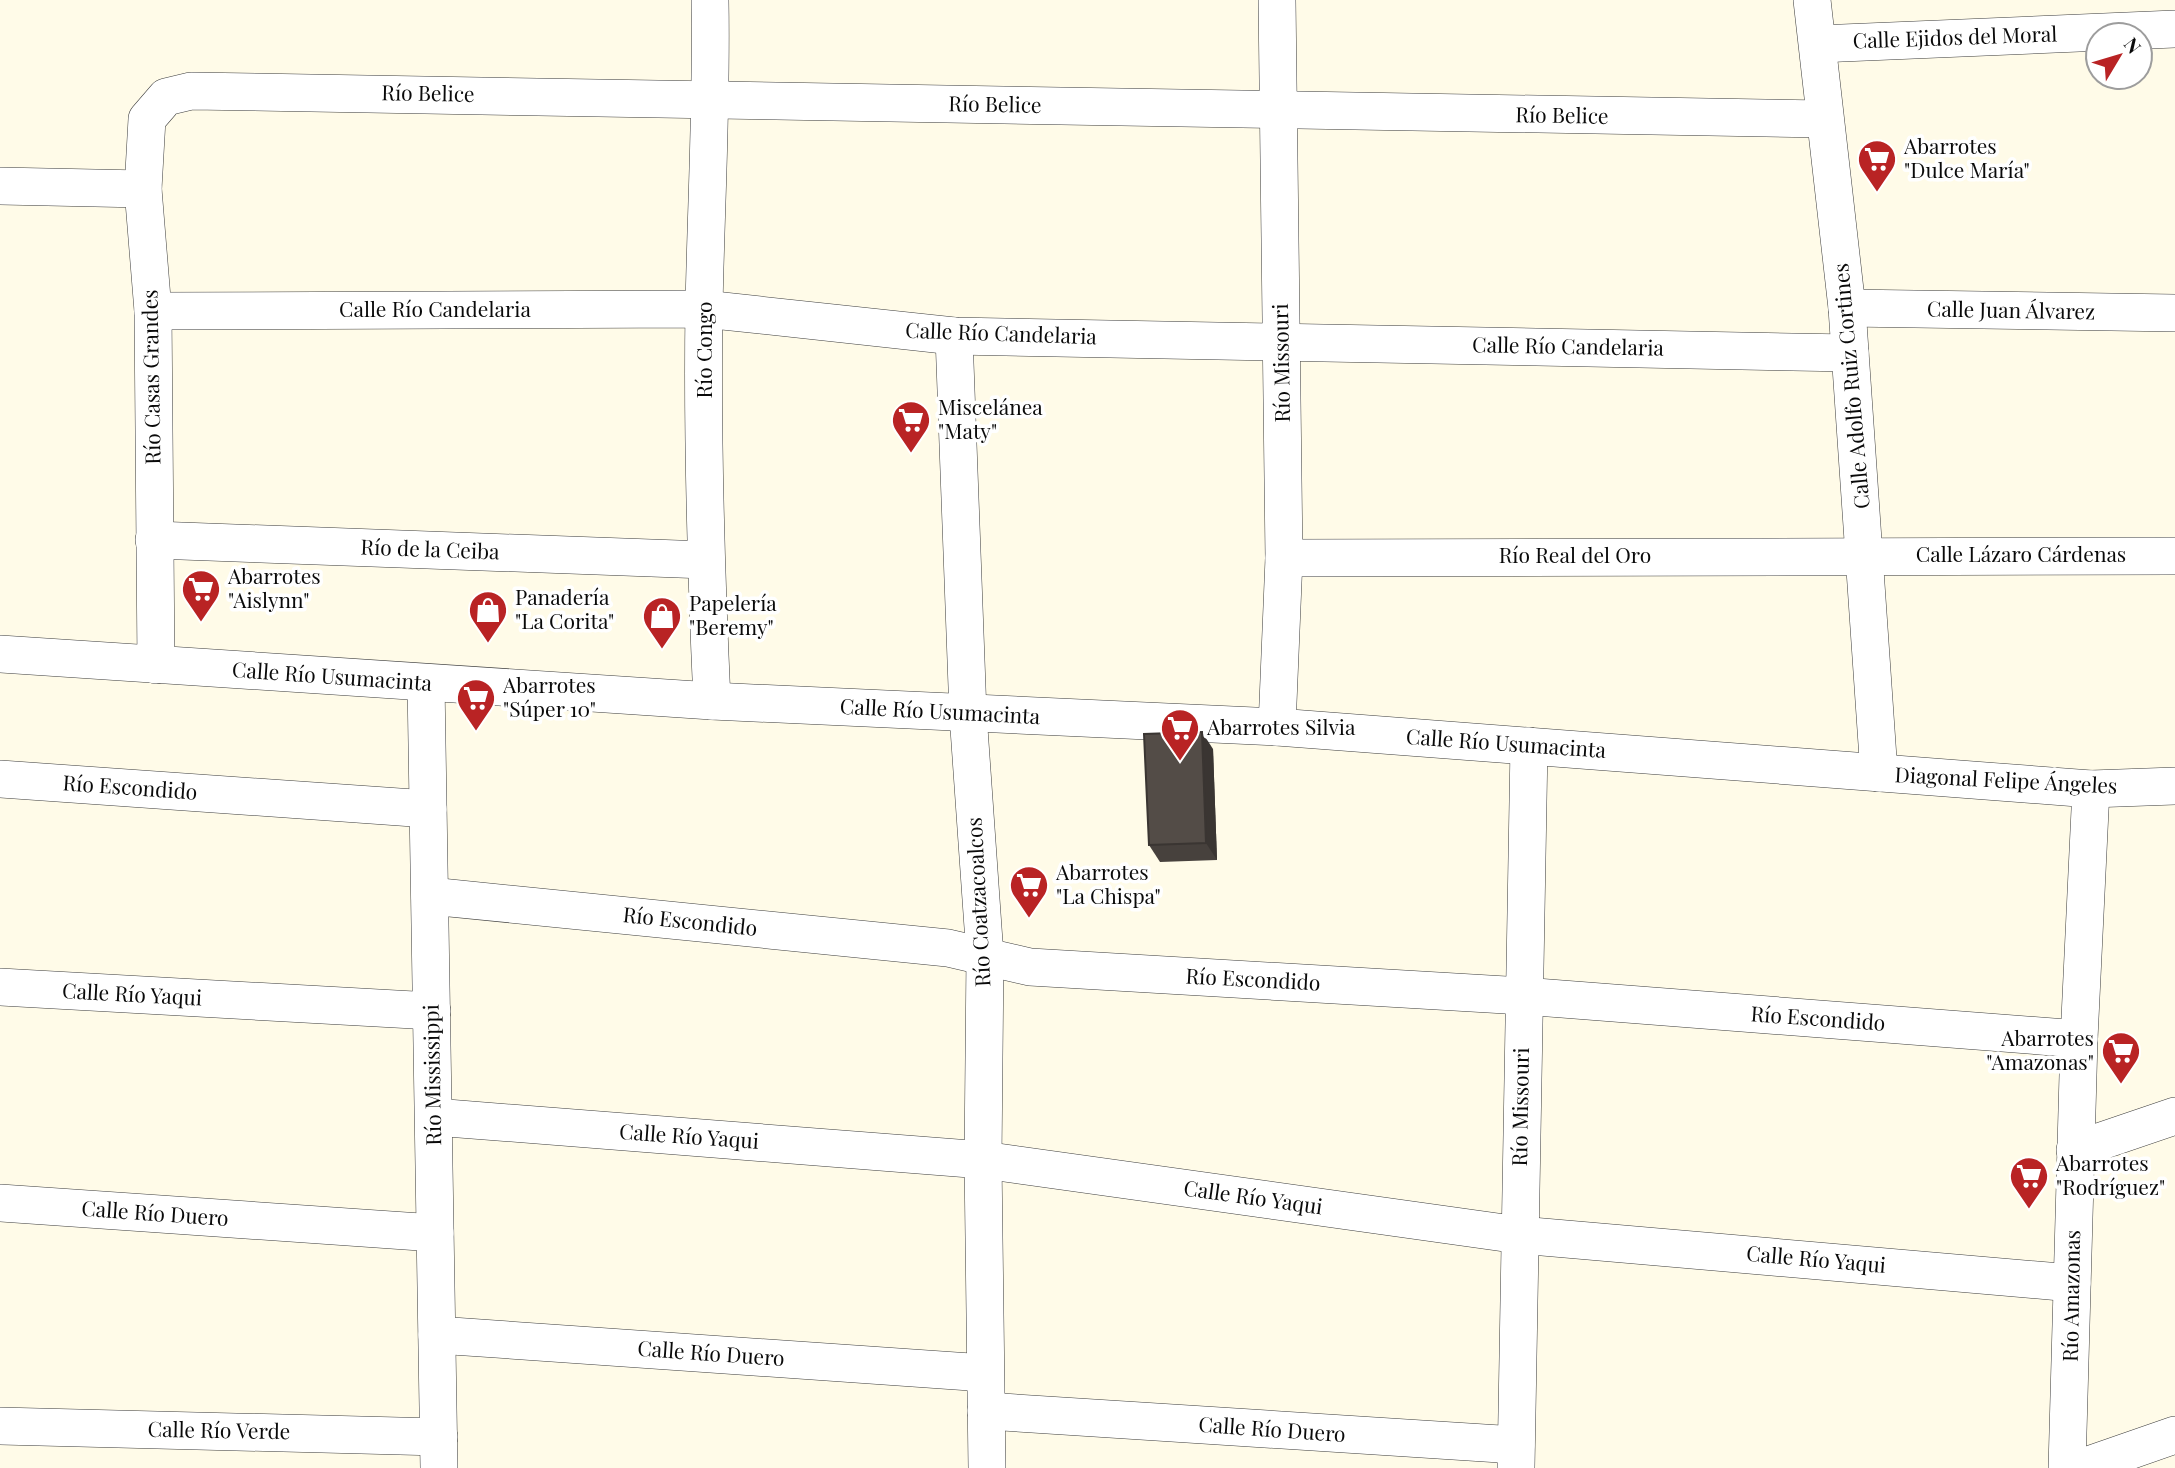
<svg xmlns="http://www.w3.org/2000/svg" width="2175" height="1468" viewBox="0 0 2175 1468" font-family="'Playfair Display',serif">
<rect width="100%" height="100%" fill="#fffbe8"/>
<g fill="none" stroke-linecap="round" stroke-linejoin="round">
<!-- minor casing -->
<g stroke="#3d3d3d" stroke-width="38">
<g id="minor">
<path d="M 710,0 C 712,103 706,205 704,308 C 702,439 706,570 712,701"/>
<polyline points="1812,0 1847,308 1879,773"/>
<polyline points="1818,44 2175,29"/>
<polyline points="0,186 143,189"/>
<polyline points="1847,308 2175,313"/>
<polyline points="153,311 704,309 954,336 1850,353"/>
<polyline points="954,336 968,714 985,956 983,1160 987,1468"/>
<polyline points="154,540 706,560"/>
<polyline points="1284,558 2175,556"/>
<polyline points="0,654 712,701 1277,727 2091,789 2175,786"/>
<path d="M 156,665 L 153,311 L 143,189 L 147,119 L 166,97 L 191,91 C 736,99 1280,112 1824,119"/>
<polyline points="426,683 439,1468"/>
<polyline points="1277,727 1284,558 1277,0"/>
<polyline points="0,779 428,809"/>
<polyline points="430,896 948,948 1030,967 1523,996 2079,1039"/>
<polyline points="0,987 432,1011"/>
<polyline points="434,1117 983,1160 1519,1235 2072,1283"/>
<polyline points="2075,1150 2175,1116"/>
<polyline points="0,1203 435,1233"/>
<polyline points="437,1335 985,1373"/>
<polyline points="986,1411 1516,1445"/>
<polyline points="0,1426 439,1437"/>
<polyline points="1516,1468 1529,746"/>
<polyline points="2067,1468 2079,1039 2091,789"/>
<polyline points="2080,1468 2175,1435"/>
</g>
</g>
<!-- minor -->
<use href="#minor" stroke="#fff" stroke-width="37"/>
</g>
<!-- wall -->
<polygon fill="#47413d" points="1213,749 1217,860 1160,862 1149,845"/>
<!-- shaded-wall -->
<polygon fill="#3a3532" points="1202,732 1213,749 1217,860 1206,843"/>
<!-- building -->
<polygon fill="#534c47" stroke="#3a3532" stroke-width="2" points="1202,732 1206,843 1149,845 1144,734"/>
<!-- icons -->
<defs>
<g id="supermarket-pin" transform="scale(2.0125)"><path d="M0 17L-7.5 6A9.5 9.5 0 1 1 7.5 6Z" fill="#b92324" stroke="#fff"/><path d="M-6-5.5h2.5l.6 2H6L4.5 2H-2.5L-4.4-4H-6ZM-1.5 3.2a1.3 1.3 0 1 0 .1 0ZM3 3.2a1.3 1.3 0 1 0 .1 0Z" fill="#fff"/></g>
<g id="shop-pin" transform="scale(2.0125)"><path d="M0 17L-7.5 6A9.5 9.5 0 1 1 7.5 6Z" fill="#b92324" stroke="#fff"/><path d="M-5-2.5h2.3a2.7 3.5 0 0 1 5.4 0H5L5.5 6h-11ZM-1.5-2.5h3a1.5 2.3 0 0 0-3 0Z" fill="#fff"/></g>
</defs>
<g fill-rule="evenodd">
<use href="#supermarket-pin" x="1877" y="159"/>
<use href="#supermarket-pin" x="911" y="420"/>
<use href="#supermarket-pin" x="201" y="589"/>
<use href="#shop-pin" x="488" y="610"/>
<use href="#shop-pin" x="662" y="616"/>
<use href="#supermarket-pin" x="476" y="698"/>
<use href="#supermarket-pin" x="1180" y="728"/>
<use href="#supermarket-pin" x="1029" y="885"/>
<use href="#supermarket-pin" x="2121" y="1051"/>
<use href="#supermarket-pin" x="2029" y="1176"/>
</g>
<g text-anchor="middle" stroke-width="7" stroke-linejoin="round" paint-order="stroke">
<!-- street labels -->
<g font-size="21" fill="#0a0a0a" stroke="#fff">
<text transform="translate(1955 38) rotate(-2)" y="7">Calle Ejidos del Moral</text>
<text transform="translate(428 94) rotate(1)" y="7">Río Belice</text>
<text transform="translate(995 105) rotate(1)" y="7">Río Belice</text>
<text transform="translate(1562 116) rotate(1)" y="7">Río Belice</text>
<text x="435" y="317">Calle Río Candelaria</text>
<text transform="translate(2011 311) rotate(1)" y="7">Calle Juan Álvarez</text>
<text transform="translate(1001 334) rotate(2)" y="7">Calle Río Candelaria</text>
<text transform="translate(1568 347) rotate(1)" y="7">Calle Río Candelaria</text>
<text transform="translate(705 350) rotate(-90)" y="7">Río Congo</text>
<text transform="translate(1282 363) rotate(-91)" y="7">Río Missouri</text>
<text transform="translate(152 377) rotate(-91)" y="7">Río Casas Grandes</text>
<text transform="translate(1852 386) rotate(-95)" y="7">Calle Adolfo Ruiz Cortines</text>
<text transform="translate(430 550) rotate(2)" y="7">Río de la Ceiba</text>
<text x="2021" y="562">Calle Lázaro Cárdenas</text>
<text x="1575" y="563">Río Real del Oro</text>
<text transform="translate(332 677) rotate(4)" y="7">Calle Río Usumacinta</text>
<text transform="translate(940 712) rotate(3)" y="7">Calle Río Usumacinta</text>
<text transform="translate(1506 744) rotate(4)" y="7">Calle Río Usumacinta</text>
<text transform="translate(2006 781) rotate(3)" y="7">Diagonal Felipe Ángeles</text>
<text transform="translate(130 788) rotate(4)" y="7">Río Escondido</text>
<text transform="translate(979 902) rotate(-93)" y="7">Río Coatzacoalcos</text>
<text transform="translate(690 922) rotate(6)" y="7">Río Escondido</text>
<text transform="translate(1253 980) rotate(3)" y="7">Río Escondido</text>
<text transform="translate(132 995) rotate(3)" y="7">Calle Río Yaqui</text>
<text transform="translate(1818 1019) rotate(4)" y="7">Río Escondido</text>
<text transform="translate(433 1075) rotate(-91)" y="7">Río Mississippi</text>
<text transform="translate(1521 1107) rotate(-89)" y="7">Río Missouri</text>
<text transform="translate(689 1137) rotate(4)" y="7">Calle Río Yaqui</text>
<text transform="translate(1253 1198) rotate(8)" y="7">Calle Río Yaqui</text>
<text transform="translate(155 1214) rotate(4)" y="7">Calle Río Duero</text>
<text transform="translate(1816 1260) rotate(5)" y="7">Calle Río Yaqui</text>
<text transform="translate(2072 1296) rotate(-89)" y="7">Río Amazonas</text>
<text transform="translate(711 1354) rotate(4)" y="7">Calle Río Duero</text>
<text transform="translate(1272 1430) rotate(4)" y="7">Calle Río Duero</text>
<text transform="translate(219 1431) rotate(1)" y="7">Calle Río Verde</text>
</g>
<!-- poi labels -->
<g font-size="21" fill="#0a0a0a" stroke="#fff" text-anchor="start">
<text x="1904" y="154">Abarrotes<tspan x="1904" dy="24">"Dulce María"</tspan></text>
<text x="938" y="415">Miscelánea<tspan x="938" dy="24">"Maty"</tspan></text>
<text x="228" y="584">Abarrotes<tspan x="228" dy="24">"Aislynn"</tspan></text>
<text x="515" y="605">Panadería<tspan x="515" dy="24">"La Corita"</tspan></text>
<text x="689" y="611">Papelería<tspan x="689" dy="24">"Beremy"</tspan></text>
<text x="503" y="693">Abarrotes<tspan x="503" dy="24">"Súper 10"</tspan></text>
<text x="1207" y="735">Abarrotes Silvia</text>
<text x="1056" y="880">Abarrotes<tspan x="1056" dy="24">"La Chispa"</tspan></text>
<text x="2094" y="1046" text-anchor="end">Abarrotes<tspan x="2094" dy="24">"Amazonas"</tspan></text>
<text x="2056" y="1171">Abarrotes<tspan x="2056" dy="24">"Rodríguez"</tspan></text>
</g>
</g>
<!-- north arrow -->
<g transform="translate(2119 56) rotate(52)"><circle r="33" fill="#ffffff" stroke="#9d9d9d" stroke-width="2"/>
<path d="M0-5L12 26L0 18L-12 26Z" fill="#b92324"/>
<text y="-10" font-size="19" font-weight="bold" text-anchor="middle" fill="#0a0a0a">N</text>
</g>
</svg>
